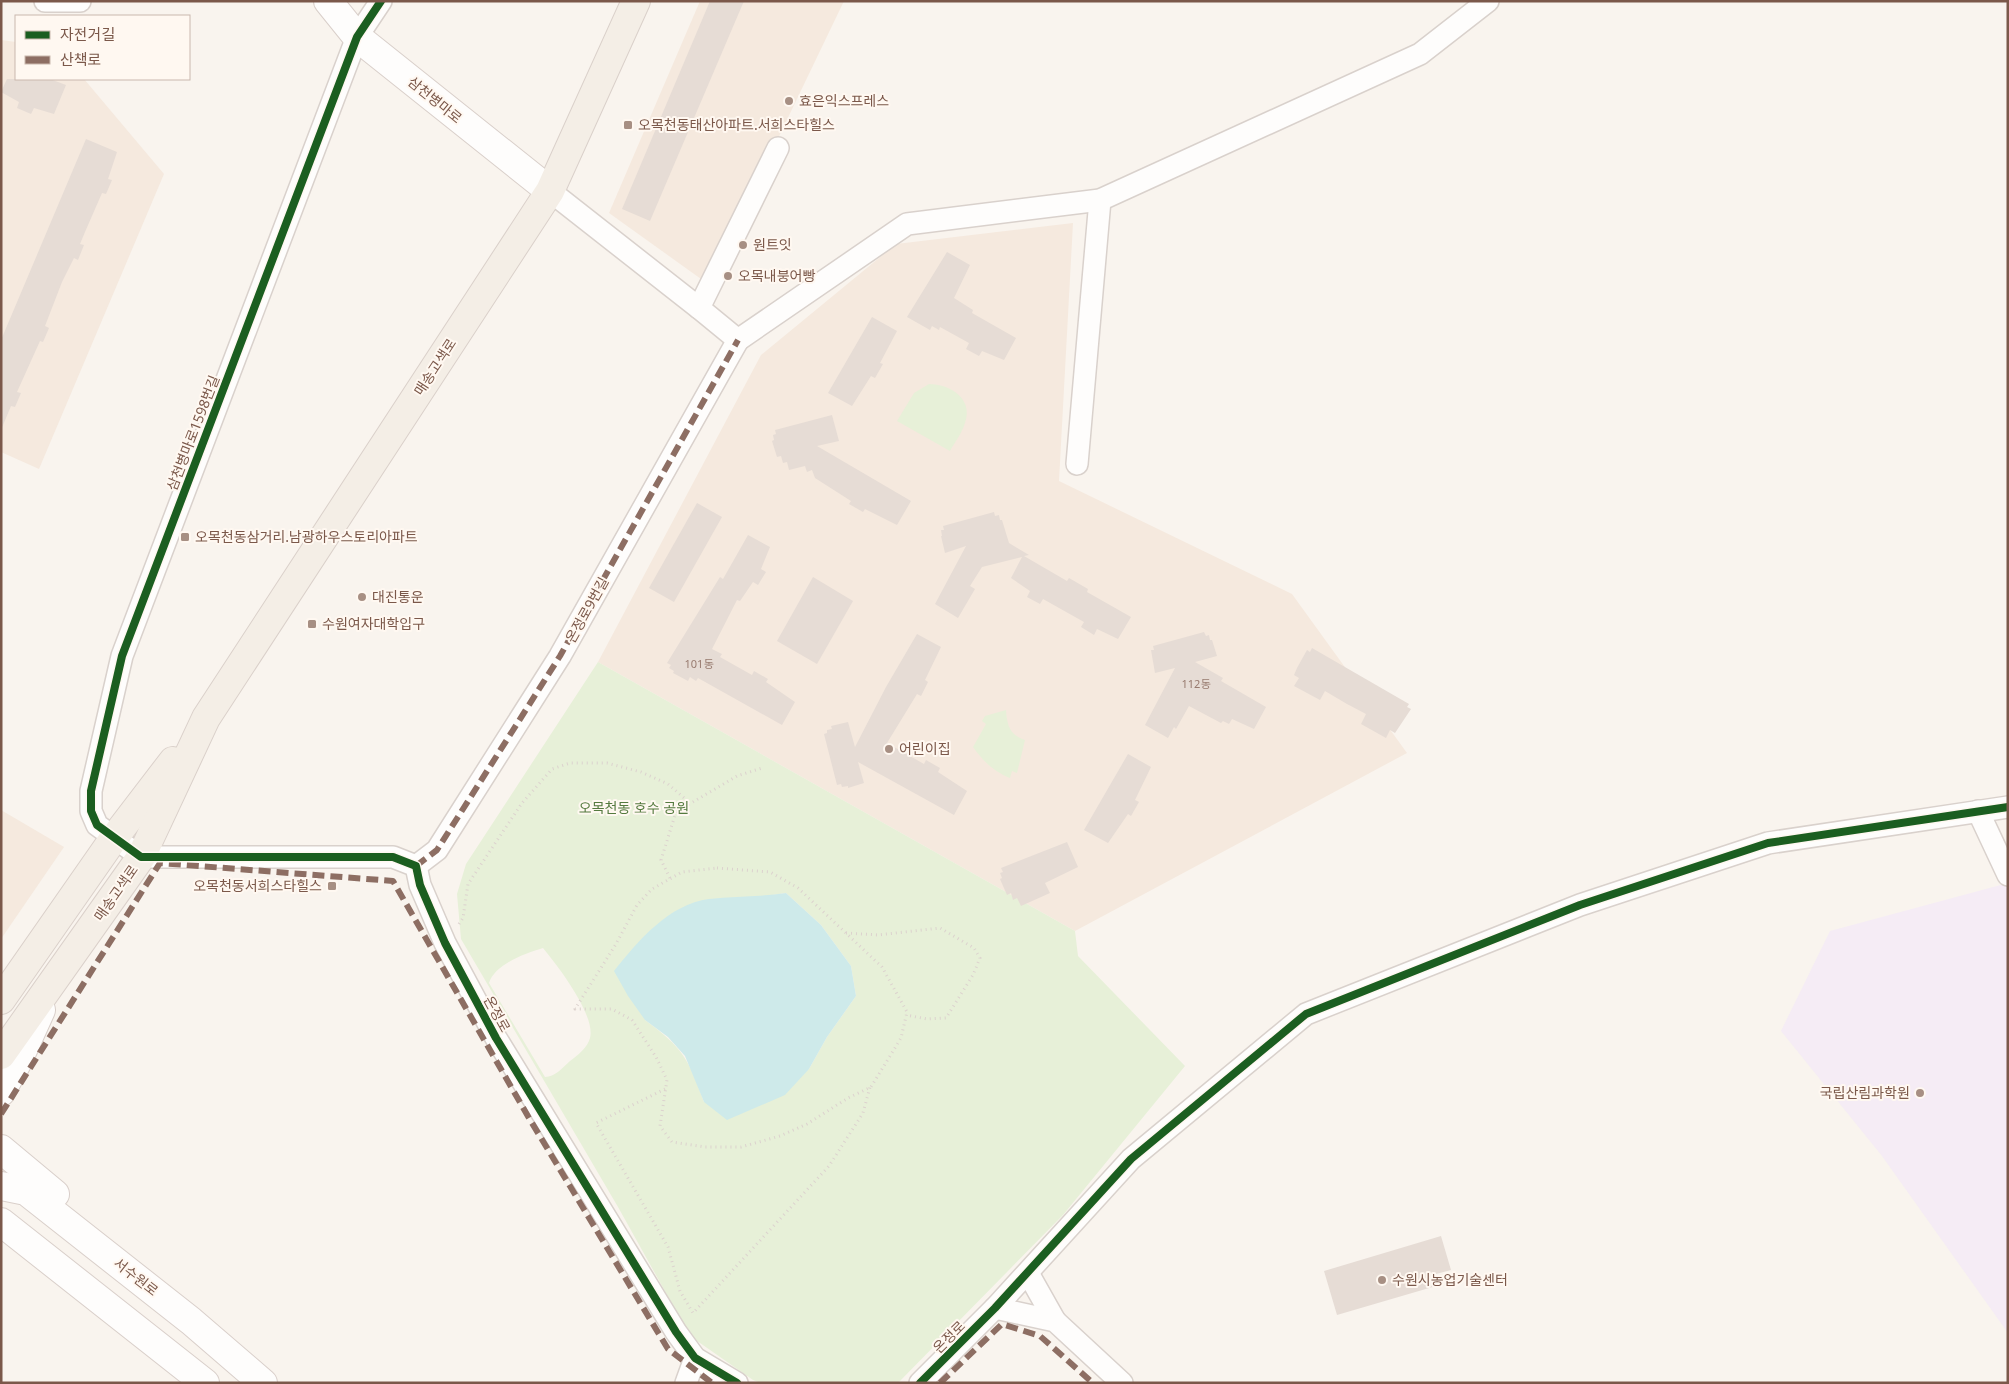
<svg xmlns="http://www.w3.org/2000/svg" width="2009" height="1384" viewBox="0 0 2009 1384" font-family="'Noto Sans','Noto Sans KR',sans-serif">
<rect width="100%" height="100%" fill="#f9f4ee"/>
<!-- residential -->
<g fill="#f5e9de">
<polygon points="700,1 844,1 708,284 609,213"/>
<polygon points="1,40 16,42 16,79 84,79 164,174 39,469 1,452"/>
<polygon points="1073,223 1059,481 1292,594 1407,753 1075,931 598,662 761,355 896,244"/>
<polygon points="1,810 64,847 1,939"/>
</g>
<!-- education -->
<polygon fill="#f5ecf5" points="2008,883 2008,1333 1882,1156 1781,1031 1830,931"/>
<!-- green -->
<g fill="#e7f0d8" fill-rule="evenodd">
<path d="M 929,384 C 949,384 974,398 965,423 C 962,433 955,442 950,451 L 897,421 L 914,393 Z"/>
<path d="M 598,662 L 1075,931 L 1078,956 L 1185,1066 L 1063,1215 L 898,1383 L 761,1383 L 753,1380 L 690,1336 L 618,1207 L 461,939 L 457,894 L 466,864 ZM 786,893 L 821,925 L 851,966 L 856,996 L 827,1037 L 809,1069 L 704,1102 C 688,1058 683,1048 645,1020 L 759,897 ZM 543,948 C 557,965 596,1015 590,1038 C 588,1047 577,1056 570,1061 C 562,1068 555,1077 545,1077 L 489,983 C 495,964 526,953 543,948 Z"/>
<path d="M 1006,710 C 1007,724 1009,735 1025,740 L 1017,773 L 1012,771 L 1010,778 C 993,771 983,761 973,747 L 986,724 L 982,721 L 985,716 Z"/>
</g>
<!-- water -->
<path fill="#ceeaea" d="M 786,893 L 821,925 L 851,966 L 856,996 L 827,1037 L 809,1069 L 785,1095 L 727,1120 L 704,1102 L 685,1056 L 668,1037 L 645,1020 L 628,996 L 614,971 C 638,941 669,904 709,899 C 735,896 760,897 786,893 Z"/>
<!-- building -->
<g fill="#e6dcd5">
<polygon points="710,1 744,1 650,221 622,209"/>
<polygon points="7,79 50,79 66,85 54,114 34,108 31,114 17,108 19,102 1,92"/>
<polygon points="86,139 117,152 108,179 112,180 106,194 102,193 85,232 80,244 84,245 78,260 74,258 62,282 45,326 49,328 43,342 40,341 17,392 21,393 15,407 11,406 1,430 1,340"/>
<polygon points="947,252 970,265 954,298 973,310 972,313 1016,338 1004,360 982,351 979,356 966,349 969,343 940,327 939,330 932,326 930,330 907,317"/>
<polygon points="872,317 897,331 880,363 883,364 875,378 871,376 852,406 828,393"/>
<polygon points="832,415 839,441 817,446 911,501 897,525 865,509 863,512 849,504 851,501 815,478 812,470 807,472 805,466 789,470 787,462 783,463 781,456 777,457 772,441 774,440 773,435 776,434 775,430"/>
<polygon points="697,503 722,517 674,602 649,588"/>
<polygon points="994,512 995,516 999,515 1000,520 1002,520 1009,543 1029,555 1024,556 1067,581 1069,578 1088,589 1087,592 1131,617 1118,639 1097,629 1094,635 1081,627 1084,622 1043,599 1040,604 1027,597 1030,591 1011,578 1022,557 982,567 970,586 975,589 958,618 935,604 966,546 945,553 941,536 942,536 941,530 944,530 943,526"/>
<polygon points="748,535 770,547 761,569 766,572 758,585 753,582 740,601 737,600 712,649 722,654 720,657 752,675 754,671 768,679 766,682 795,702 782,725 698,678 696,681 690,677 688,681 673,673 674,671 669,668 671,665 667,663 720,577 723,579"/>
<polygon points="813,577 853,601 817,664 777,641"/>
<polygon points="1204,632 1206,636 1209,635 1210,640 1212,640 1217,656 1195,662 1223,678 1221,681 1266,707 1254,729 1232,719 1229,724 1223,721 1221,723 1189,706 1176,729 1174,727 1168,738 1145,725 1175,668 1155,673 1151,650 1154,650 1153,646"/>
<polygon points="917,634 941,647 925,680 928,682 921,696 917,694 887,743 924,764 926,760 940,768 938,772 967,791 954,815 858,762 864,783 848,788 848,786 842,787 841,784 837,785 824,734 827,733 827,730 832,729 831,726 848,722 855,747 886,687"/>
<polygon points="1312,648 1409,704 1407,707 1411,709 1395,733 1390,730 1386,738 1361,724 1366,714 1347,704 1325,691 1320,700 1294,686 1299,678 1294,675 1297,668 1307,650 1310,652"/>
<polygon points="1128,754 1151,767 1135,800 1139,802 1131,816 1128,814 1108,843 1084,830"/>
<polygon points="1067,842 1078,867 1045,883 1050,893 1021,906 1017,898 1013,900 1011,893 1007,895 1000,879 1002,878 1000,873 1003,872 1001,868"/>
<polygon points="1441,1236 1451,1270 1436,1274 1436,1286 1337,1315 1324,1271"/>
</g>
<g fill="none" stroke-linecap="round" stroke-linejoin="round">
<!-- street casing -->
<g stroke="#d9d1cc" stroke-width="24">
<g id="street">
<polyline points="45,1 80,1"/>
<polyline points="381,1 357,37 122,656 91,791 91,811 97,825 141,857 393,857 416,866 420,885 445,943 496,1038 676,1332 695,1358 737,1383"/>
<polyline points="550,191 699,308 778,148"/>
<polyline points="699,308 738,340 907,224 1100,200 1420,54 1488,1"/>
<polyline points="1077,464 1100,200"/>
<polyline points="1978,811 2008,875"/>
<polyline points="416,866 437,850 560,656 738,340"/>
<polyline points="1028,1273 1055,1321"/>
<polyline points="995,1308 1055,1321 1122,1383"/>
<polyline points="686,1383 695,1358"/>
<polyline points="920,1383 995,1308 1131,1159 1306,1014 1580,905 1768,843 2008,807"/>
</g>
</g>
<!-- secondary casing -->
<g stroke="#d9cfca" stroke-width="30">
<g id="secondary">
<polyline points="328,1 357,37 550,191"/>
<polyline points="1,1092 17,1063 41,1010"/>
<polyline points="1,1149 55,1194"/>
<polyline points="1,1186 26,1191 191,1321 263,1383"/>
<polyline points="1,1222 205,1383"/>
</g>
</g>
<!-- primary casing -->
<g stroke="#dad0ca" stroke-width="30">
<g id="primary">
<polyline points="1,1000 114,838 173,761"/>
<polyline points="1,1055 141,857 206,718 550,191 636,1"/>
</g>
</g>
<!-- path -->
<g stroke="#dcd2ce" stroke-width="3" stroke-dasharray="1 4" stroke-linecap="butt">
<polygon points="717,868 770,872 798,888 882,967 907,1012 901,1038 871,1087 848,1098 807,1124 780,1136 741,1147 705,1147 672,1142 660,1126 667,1080 656,1057 632,1020 612,1009 575,1009 616,944 637,905 652,889 682,872"/>
<polyline points="670,878 661,860 676,812 737,776 762,768"/>
<polyline points="459,924 463,918 468,884 522,803 552,769 570,763 607,763 641,772 668,784 690,803"/>
<polyline points="846,933 878,935 940,928 974,948 980,958 973,975 946,1018 927,1019 906,1015"/>
<polyline points="665,1089 596,1123 668,1247 680,1291 693,1313 829,1166 863,1113 870,1087"/>
</g>
<!-- street -->
<use href="#street" stroke="#fefdfc" stroke-width="21"/>
<!-- secondary -->
<use href="#secondary" stroke="#fefdfc" stroke-width="28"/>
<!-- primary -->
<use href="#primary" stroke="#f4eee6" stroke-width="28"/>
<!-- quiet -->
<g stroke="#8d6e63" stroke-width="6" stroke-dasharray="12 6" stroke-linecap="butt">
<polyline points="416,866 437,850 560,656 738,340"/>
<polyline points="1,1114 160,863 393,881 529,1118 668,1349 712,1383"/>
<polyline points="940,1383 1002,1324 1040,1336 1093,1383"/>
</g>
<!-- cycleway casing -->
<g stroke="#fff8f1" stroke-width="11">
<g id="cycleway">
<polyline points="381,1 357,37 122,656 91,791 91,811 97,825 141,857 393,857 416,866 420,885 445,943 496,1038 676,1332 695,1358 737,1383"/>
<polyline points="920,1383 995,1308 1131,1159 1306,1014 1580,905 1768,843 2008,807"/>
</g>
</g>
<!-- cycleway -->
<use href="#cycleway" stroke="#1b5e20" stroke-width="8"/>
</g>
<!-- markers -->
<g fill="#a78f83" stroke="#fff8f1" stroke-width="2">
<circle cx="789" cy="101" r="5"/>
<rect x="623" y="120" width="10" height="10" rx="2.5"/>
<circle cx="743" cy="245" r="5"/>
<circle cx="728" cy="276" r="5"/>
<rect x="180" y="532" width="10" height="10" rx="2.5"/>
<circle cx="362" cy="597" r="5"/>
<rect x="307" y="619" width="10" height="10" rx="2.5"/>
<circle cx="889" cy="749" r="5"/>
<rect x="327" y="881" width="10" height="10" rx="2.5"/>
<circle cx="1920" cy="1093" r="5"/>
<circle cx="1382" cy="1280" r="5"/>
</g>
<g text-anchor="middle" stroke-width="4" stroke-linejoin="round" paint-order="stroke">
<!-- number labels -->
<g font-size="11" fill="#987b6f">
<text x="699" y="668">101동</text>
<text x="1196" y="688">112동</text>
</g>
<!-- street labels -->
<g font-size="14" fill="#7b584a" stroke="#fff8f1">
<text transform="translate(435 100) rotate(39)" y="5">삼천병마로</text>
<text transform="translate(435 367) rotate(-57)" y="5">매송고색로</text>
<text transform="translate(193 433) rotate(-69)" y="5">삼천병마로1598번길</text>
<text transform="translate(587 610) rotate(-61)" y="5">온정로9번길</text>
<text transform="translate(116 893) rotate(-55)" y="5">매송고색로</text>
<text transform="translate(497 1014) rotate(61)" y="5">온정로</text>
<text transform="translate(136 1277) rotate(38)" y="5">서수원로</text>
<text transform="translate(949 1337) rotate(-45)" y="5">온정로</text>
</g>
<!-- poi labels -->
<g font-size="14" fill="#7b584a" stroke="#fff8f1" text-anchor="start">
<text x="799" y="106">효은익스프레스</text>
<text x="638" y="130">오목천동태산아파트.서희스타힐스</text>
<text x="753" y="250">원트잇</text>
<text x="738" y="281">오목내붕어빵</text>
<text x="195" y="542">오목천동삼거리.남광하우스토리아파트</text>
<text x="372" y="602">대진통운</text>
<text x="322" y="629">수원여자대학입구</text>
<text x="899" y="754">어린이집</text>
<text x="322" y="891" text-anchor="end">오목천동서희스타힐스</text>
<text x="1910" y="1098" text-anchor="end">국립산림과학원</text>
<text x="1392" y="1285">수원시농업기술센터</text>
</g>
<!-- park labels -->
<g font-size="14" fill="#557a3f" stroke="#fff8f1">
<text x="634" y="813">오목천동 호수 공원</text>
</g>
</g>
<!-- border -->
<rect width="2009" height="1384" fill="none" stroke="#7b584a" stroke-width="5"/>
<!-- legend -->
<rect x="15" y="15" width="175" height="65" fill="#fff8f1" stroke="#cab8ae"/>
<rect x="25" y="31" width="25" height="8" fill="#1b5e20" stroke="#cab8ae"/>
<text x="60" y="40" font-size="15" fill="#7b584a">자전거길</text>
<rect x="25" y="56" width="25" height="8" fill="#8d6e63" stroke="#cab8ae"/>
<text x="60" y="65" font-size="15" fill="#7b584a">산책로</text>
</svg>
